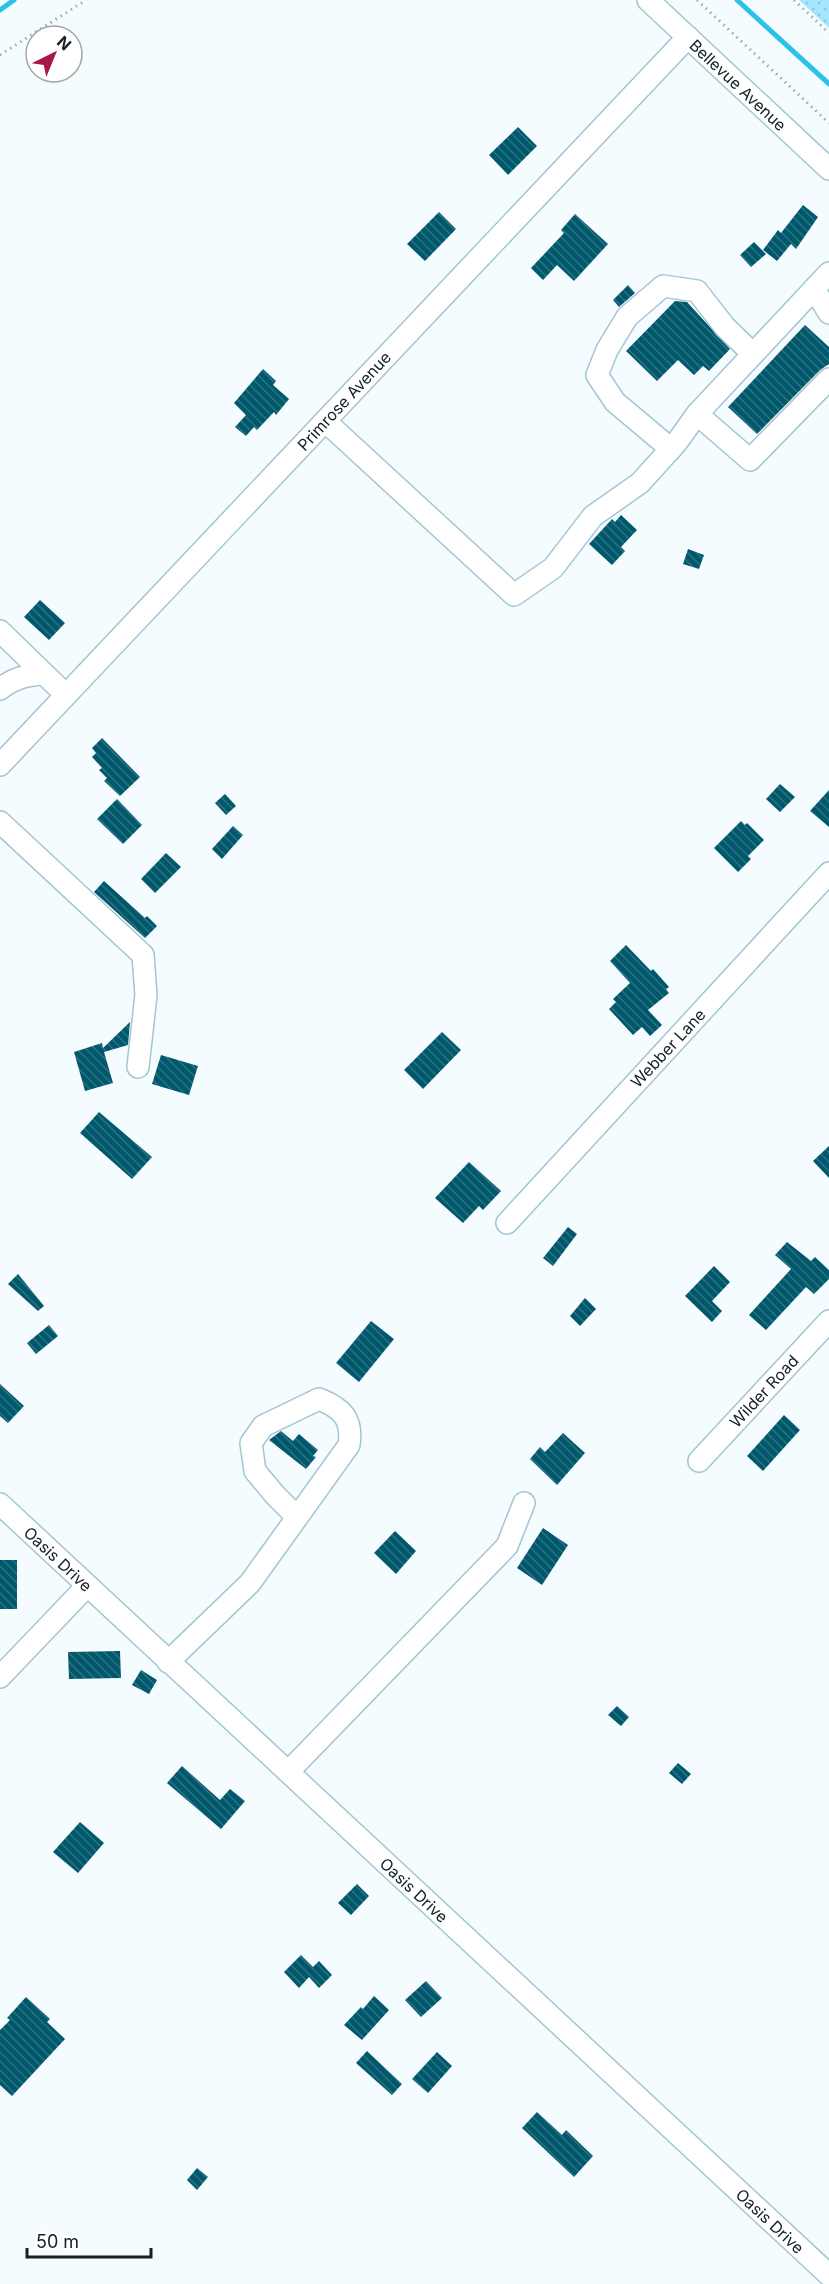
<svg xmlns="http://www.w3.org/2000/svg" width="829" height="2284" viewBox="0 0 829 2284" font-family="Inter,sans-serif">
<defs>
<pattern id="park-dots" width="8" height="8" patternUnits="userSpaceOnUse" patternTransform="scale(1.5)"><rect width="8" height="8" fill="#a3e6fd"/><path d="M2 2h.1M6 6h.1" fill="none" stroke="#8bc5d9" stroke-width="1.8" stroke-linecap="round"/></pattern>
<pattern id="building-back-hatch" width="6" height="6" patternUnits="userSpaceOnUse" patternTransform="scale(1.5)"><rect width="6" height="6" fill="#00586c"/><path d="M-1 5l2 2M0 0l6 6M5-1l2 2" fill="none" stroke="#2e7180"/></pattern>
</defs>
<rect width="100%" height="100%" fill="#f5fcff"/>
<!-- park -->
<polygon fill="url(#park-dots)" points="799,0 829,0 829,28"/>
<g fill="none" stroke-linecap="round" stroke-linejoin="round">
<!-- stream -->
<g stroke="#2bc2e9" stroke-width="5">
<polyline points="737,0 829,84"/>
<polyline points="0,10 14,0"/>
</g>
</g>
<!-- building -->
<g fill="url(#building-back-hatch)">
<polygon points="518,127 537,146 508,175 489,155"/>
<polygon points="803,205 818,217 796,249 791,244 777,261 763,250 778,230 781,233"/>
<polygon points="439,212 456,229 425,261 407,244"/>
<polygon points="575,214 608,244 574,281 557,265 543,280 531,268 564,233 561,230"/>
<polygon points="754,242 766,254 751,267 740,255"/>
<polygon points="628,285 635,293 619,307 613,300"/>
<polygon points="675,301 687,302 730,349 709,371 703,366 694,375 678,360 657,381 626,351"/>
<polygon points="805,325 829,347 829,364 820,370 757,434 728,407"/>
<polygon points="263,369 276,381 273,385 289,399 276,415 274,412 257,430 254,427 246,436 235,427 246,415 234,403"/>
<polygon points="621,515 637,530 621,547 625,551 612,565 589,544 612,519 615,522"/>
<polygon points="688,549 704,555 699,569 683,564"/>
<polygon points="40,600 65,623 49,640 24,617"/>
<polygon points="102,738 140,777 120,796 104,781 107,778 99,770 102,768 92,757 96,753 92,748"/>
<polygon points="780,784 795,797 780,812 766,799"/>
<polygon points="829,790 829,827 810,811"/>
<polygon points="225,794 236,806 226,815 215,803"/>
<polygon points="117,799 142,825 123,844 97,819"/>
<polygon points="741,821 745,825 747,823 764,840 748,856 751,859 738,872 714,848"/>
<polygon points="233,826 243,835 222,859 212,849"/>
<polygon points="166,853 181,867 155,893 141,879"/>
<polygon points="104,881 145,918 147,916 157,926 145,938 94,892"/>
<polygon points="626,945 651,971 653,969 669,987 666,989 669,993 648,1010 662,1025 650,1036 642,1027 633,1035 609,1009 616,1002 613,999 630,983 610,961"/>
<polygon points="130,1022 128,1045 104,1052 113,1083 85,1091 74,1052 102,1043 103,1048"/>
<polygon points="442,1032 461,1050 423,1089 404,1070"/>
<polygon points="161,1055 198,1066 189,1095 152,1084"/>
<polygon points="99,1112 152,1157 132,1179 80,1133"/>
<polygon points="829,1146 829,1178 813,1161"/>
<polygon points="469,1162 501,1191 483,1210 479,1206 463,1223 435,1198"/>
<polygon points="568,1227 577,1234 553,1266 543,1258"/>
<polygon points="787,1242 811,1261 815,1257 829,1270 829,1279 814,1294 806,1287 766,1330 749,1315 791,1269 775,1255"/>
<polygon points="714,1266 730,1282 712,1301 722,1311 712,1322 685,1296"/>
<polygon points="18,1274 44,1306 38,1311 8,1284"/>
<polygon points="585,1298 596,1309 580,1326 570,1316"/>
<polygon points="371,1321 394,1339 359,1382 336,1363"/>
<polygon points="49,1325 58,1336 36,1354 27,1343"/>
<polygon points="0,1384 24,1406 8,1423 0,1416"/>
<polygon points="784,1415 800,1430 763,1471 747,1456"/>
<polygon points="281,1431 293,1441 299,1434 318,1450 313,1456 316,1457 306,1469 269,1440"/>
<polygon points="563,1433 585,1453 557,1485 530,1459 540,1447 545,1452"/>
<polygon points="543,1528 568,1545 542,1585 517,1568"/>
<polygon points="395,1531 416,1551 396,1574 374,1553"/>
<rect x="0" y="1560" width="17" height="49"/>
<polygon points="120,1651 121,1678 69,1679 68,1652"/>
<polygon points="141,1670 157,1680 149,1694 132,1685"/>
<polygon points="617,1706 629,1717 621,1726 608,1715"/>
<polygon points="678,1763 691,1774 682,1784 669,1773"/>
<polygon points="182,1766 220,1800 230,1789 245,1801 221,1829 167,1783"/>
<polygon points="80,1822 104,1843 78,1873 53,1852"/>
<polygon points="357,1884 369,1896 351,1915 338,1903"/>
<polygon points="301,1955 313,1967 319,1961 332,1975 319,1988 309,1977 299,1988 284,1972"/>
<polygon points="426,1981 442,1998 421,2017 405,2000"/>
<polygon points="374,1996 389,2010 362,2040 344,2025 361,2007 363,2009"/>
<polygon points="26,1997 50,2019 47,2022 65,2039 12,2096 0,2085 0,2030 10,2020 7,2018"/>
<polygon points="367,2051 402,2084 392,2095 356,2063"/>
<polygon points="437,2052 452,2066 428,2093 412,2079"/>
<polygon points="537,2112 562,2135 566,2130 593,2156 574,2177 522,2128"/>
<polygon points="197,2168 208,2177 197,2190 187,2180"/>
</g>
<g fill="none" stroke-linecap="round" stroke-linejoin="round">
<!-- minor casing -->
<g stroke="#a4c6d2" stroke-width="24">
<g id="minor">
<polyline points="648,0 829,169"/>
<polyline points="814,289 829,313"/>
<polyline points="697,414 750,460 829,379"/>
<polyline points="325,421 514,595 553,568 593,516 640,483 677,442 697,414 829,273"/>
<polyline points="671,449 615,402 597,375 607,350 627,317 663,286 697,291 725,327 753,354"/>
<polyline points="0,631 66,695"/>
<path d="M 0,689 C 14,678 26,675 44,674"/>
<polyline points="0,765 688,37"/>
<polyline points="0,822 143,955 146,995 138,1067"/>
<polyline points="507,1223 829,873"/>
<polyline points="699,1461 829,1321"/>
<polyline points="0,1504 829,2275"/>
<path d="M 168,1662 L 250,1583 L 349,1445 C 353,1419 342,1408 319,1399 L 263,1426 L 251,1443 L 255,1471 L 275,1495 L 297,1517"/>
<polyline points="0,1677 87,1586"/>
<polyline points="288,1772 507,1546 524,1503"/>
</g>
</g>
<!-- path -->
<g stroke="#a0a9ad" stroke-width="3" stroke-dasharray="1.5 4.5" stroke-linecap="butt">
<polyline points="697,0 829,123"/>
<polyline points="794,0 829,33"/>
<polyline points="0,55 86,0"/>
</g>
<!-- minor -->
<use href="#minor" stroke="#fff" stroke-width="21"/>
</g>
<g text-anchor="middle" stroke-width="6" stroke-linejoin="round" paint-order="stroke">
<!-- street labels -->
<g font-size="16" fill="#132025" stroke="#fff">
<text transform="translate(738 85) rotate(43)" y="6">Bellevue Avenue</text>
<text transform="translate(344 401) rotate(-47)" y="6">Primrose Avenue</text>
<text transform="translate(668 1048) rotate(-47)" y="6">Webber Lane</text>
<text transform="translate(764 1391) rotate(-47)" y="6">Wilder Road</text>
<text transform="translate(58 1559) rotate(43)" y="6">Oasis Drive</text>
<text transform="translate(414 1890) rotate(43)" y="6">Oasis Drive</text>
<text transform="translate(770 2221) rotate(43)" y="6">Oasis Drive</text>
</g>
</g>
<!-- north arrow -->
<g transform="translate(54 54) rotate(43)"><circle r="28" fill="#ffffff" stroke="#a1a6a8" stroke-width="1.5"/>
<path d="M0-4.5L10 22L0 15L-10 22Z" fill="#aa1645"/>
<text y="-9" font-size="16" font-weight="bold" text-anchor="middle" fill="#132025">N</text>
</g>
<!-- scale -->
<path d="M27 2248v9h124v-9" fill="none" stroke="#132025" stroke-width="3"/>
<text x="36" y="2248" font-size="18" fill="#132025" stroke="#ffffff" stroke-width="4.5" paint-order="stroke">50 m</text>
</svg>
